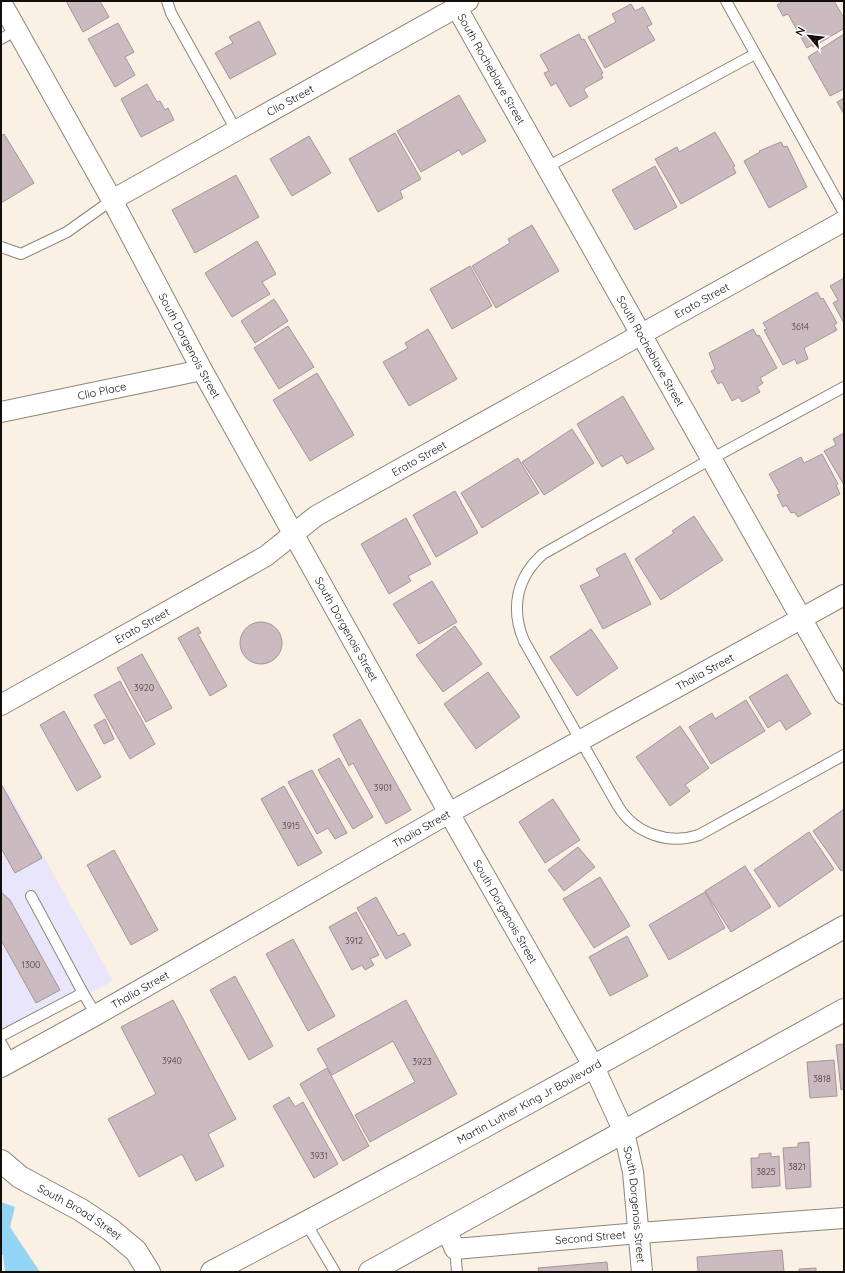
<svg xmlns="http://www.w3.org/2000/svg" width="845" height="1273" viewBox="0 0 845 1273" font-family="Quicksand,sans-serif">
<rect width="100%" height="100%" fill="#faf1e4"/>
<!-- commercial -->
<polygon fill="#e9e5fb" points="1,780 113,981 1,1040"/>
<!-- water -->
<polygon fill="#93d3f5" points="1,1202 15,1207 10,1227 40,1272 5,1272 3,1255 1,1255"/>
<!-- building -->
<g fill="#cbbbc0" stroke="#a5959b">
<polygon points="66,1 100,1 109,17 83,32"/>
<polygon points="783,1 834,1 844,18 843,29 813,47 812,45 807,48 788,14 783,16 777,5"/>
<polygon points="631,4 635,11 643,7 652,24 647,27 655,40 605,68 588,37 616,22 612,14"/>
<polygon points="259,21 276,54 230,79 215,53 233,43 229,37"/>
<polygon points="118,23 134,52 125,57 135,75 115,87 88,39"/>
<polygon points="579,34 582,40 584,39 603,73 601,74 603,78 585,88 584,90 588,97 570,107 556,83 551,86 544,73 549,71 540,55"/>
<polygon points="844,34 844,89 830,96 808,57"/>
<polygon points="147,84 157,102 160,101 165,110 168,108 174,120 141,137 121,99"/>
<polygon points="459,95 486,141 462,155 459,150 421,172 397,131"/>
<polygon points="844,98 844,114 837,102"/>
<polygon points="715,132 735,166 733,167 736,173 681,204 655,159 677,147 679,152"/>
<polygon points="395,133 421,179 400,191 403,198 378,212 349,159"/>
<polygon points="4,134 34,183 1,203 1,136"/>
<polygon points="309,136 331,173 292,196 270,159"/>
<polygon points="781,142 784,147 787,146 807,187 769,208 744,161 760,152 759,151"/>
<polygon points="655,166 677,207 635,230 612,190"/>
<polygon points="236,175 259,217 195,253 172,210"/>
<polygon points="532,225 559,271 496,308 472,266 510,243 508,239"/>
<polygon points="257,241 276,274 262,282 270,294 232,317 205,273"/>
<polygon points="470,266 492,306 452,329 430,289"/>
<polygon points="844,278 844,323 833,303 838,300 830,286"/>
<polygon points="817,292 821,299 823,298 837,323 834,325 837,330 804,348 808,359 797,364 795,359 783,365 764,330 767,329 763,323"/>
<polygon points="274,299 288,321 255,343 241,321"/>
<polygon points="288,326 314,367 279,389 254,348"/>
<polygon points="428,329 457,379 409,406 383,362 408,348 405,343"/>
<polygon points="753,329 757,336 759,335 777,368 760,378 763,383 757,387 760,392 742,402 739,397 732,401 722,382 718,384 711,371 715,369 709,353"/>
<polygon points="317,373 354,435 310,461 273,400"/>
<polygon points="623,396 654,449 627,464 622,455 602,467 577,424"/>
<polygon points="572,429 594,463 544,495 522,462"/>
<polygon points="844,433 844,485 824,451 836,445 833,439"/>
<polygon points="822,454 838,484 836,485 840,494 798,517 794,512 791,513 786,505 783,507 777,495 780,494 769,474 801,457 804,463"/>
<polygon points="518,458 539,493 482,528 461,493"/>
<polygon points="455,491 478,533 436,557 413,515"/>
<polygon points="694,516 723,560 661,600 635,559 674,533 672,531"/>
<polygon points="406,518 431,564 408,576 411,581 389,594 361,544"/>
<polygon points="625,553 651,604 603,629 580,586 600,576 596,569"/>
<polygon points="432,581 457,622 419,644 393,604"/>
<circle cx="261" cy="643" r="21"/>
<polygon points="455,626 482,664 443,692 416,655"/>
<polygon points="198,627 201,633 198,634 227,686 210,696 178,638"/>
<polygon points="591,629 618,668 577,696 550,657"/>
<polygon points="142,654 172,708 146,722 117,668"/>
<polygon points="488,672 520,717 476,749 444,704"/>
<polygon points="787,674 811,714 786,730 780,720 768,728 749,697"/>
<polygon points="120,681 155,744 130,759 94,695"/>
<polygon points="746,700 765,731 711,764 689,727 712,713 715,719"/>
<polygon points="64,711 101,777 77,791 40,725"/>
<polygon points="105,719 114,739 104,744 94,725"/>
<polygon points="360,719 411,810 386,824 353,763 349,766 333,735"/>
<polygon points="680,726 709,768 685,785 690,791 670,806 636,757"/>
<polygon points="339,758 373,817 353,829 318,770"/>
<polygon points="312,770 347,833 335,839 328,828 317,834 288,782"/>
<polygon points="1,784 42,858 15,873 1,848"/>
<polygon points="284,786 322,853 298,866 261,799"/>
<polygon points="553,799 580,840 545,863 519,822"/>
<polygon points="844,809 844,869 841,871 813,831"/>
<polygon points="809,832 834,869 779,907 754,870"/>
<polygon points="578,847 595,867 564,891 548,870"/>
<polygon points="114,850 158,930 131,945 87,865"/>
<polygon points="745,866 771,907 731,932 705,891"/>
<polygon points="600,877 630,926 594,948 563,899"/>
<polygon points="1,892 10,900 60,990 36,1003 1,940"/>
<polygon points="705,892 725,928 669,960 649,925"/>
<polygon points="376,897 398,936 404,933 411,945 386,959 357,908"/>
<polygon points="356,912 379,955 370,959 374,965 365,970 362,965 352,970 329,927"/>
<polygon points="627,936 648,976 610,996 589,957"/>
<polygon points="293,939 335,1016 308,1031 266,954"/>
<polygon points="235,976 273,1046 249,1060 210,990"/>
<polygon points="173,1000 236,1119 208,1134 224,1166 196,1181 182,1154 139,1177 108,1119 156,1094 121,1027"/>
<polygon points="406,1000 457,1094 370,1142 355,1115 415,1082 393,1041 332,1075 317,1049"/>
<polygon points="844,1044 844,1089 841,1090 836,1045"/>
<polygon points="834,1060 837,1096 810,1098 807,1062"/>
<polygon points="327,1068 369,1146 343,1161 300,1084"/>
<polygon points="289,1097 295,1107 303,1102 338,1164 314,1178 273,1106"/>
<polygon points="809,1142 811,1187 786,1189 783,1148 798,1147 798,1143"/>
<polygon points="771,1153 771,1157 779,1156 780,1186 752,1188 751,1158 759,1158 759,1154"/>
<polygon points="782,1250 784,1272 698,1272 697,1257"/>
<polygon points="607,1262 608,1272 539,1272 538,1268"/>
<polygon points="816,1268 816,1272 799,1272 799,1269"/>
</g>
<g fill="none" stroke-linecap="round" stroke-linejoin="round">
<!-- lane casing -->
<g stroke="#8d8579" stroke-width="12">
<g id="lane">
<polyline points="167,1 171,13 236,130"/>
<polyline points="726,1 844,213"/>
<polyline points="1,39 17,30"/>
<polyline points="547,167 755,54"/>
<polyline points="1,247 21,254 67,232 112,200"/>
<path d="M 844,387 L 711,459 L 543,554 C 517,577 510,608 524,641 L 618,806 C 635,834 669,845 699,835 L 844,755"/>
<polyline points="83,993 96,1015"/>
<polyline points="1,1036 83,993 31,896"/>
<polyline points="1,1043 11,1061"/>
<polyline points="306,1223 335,1272"/>
<polyline points="455,1249 457,1272"/>
</g>
</g>
<!-- street casing -->
<g stroke="#8d8579" stroke-width="22">
<g id="street">
<path id="s1" d="M 1,2 L 112,200 L 202,370 L 449,813 L 594,1067 L 624,1132 L 633,1172 L 642,1272"/>
<path id="s2" d="M 457,8 L 844,694"/>
<path id="s3" d="M 112,200 L 468,1"/>
<path id="s4" d="M 1,412 L 202,370"/>
<path id="s5" d="M 1,705 L 266,556 L 316,516 L 844,221"/>
<path id="s6" d="M 1,1067 L 96,1015 L 449,813 L 844,595"/>
<path id="s7" d="M 446,1229 L 455,1249 L 639,1233 L 844,1218"/>
</g>
</g>
<!-- secondary casing -->
<g stroke="#8d8579" stroke-width="24">
<g id="secondary">
<path id="s8" d="M 1,1161 L 20,1177 L 81,1210 L 111,1230 L 136,1251 L 149,1272"/>
<path id="s9" d="M 212,1272 C 425,1161 635,1044 844,927"/>
<polyline points="370,1272 844,1010"/>
</g>
</g>
<!-- lane -->
<use href="#lane" stroke="#fff" stroke-width="10"/>
<!-- street -->
<use href="#street" stroke="#fff" stroke-width="20"/>
<!-- secondary -->
<use href="#secondary" stroke="#fff" stroke-width="22"/>
</g>
<g text-anchor="middle" stroke-width="3" stroke-linejoin="round" paint-order="stroke">
<!-- number labels -->
<g font-size="9" fill="#403a38">
<text x="800" y="330">3614</text>
<text x="144" y="691">3920</text>
<text x="383" y="791">3901</text>
<text x="291" y="829">3915</text>
<text x="354" y="944">3912</text>
<text x="31" y="968">1300</text>
<text x="172" y="1064">3940</text>
<text x="422" y="1065">3923</text>
<text x="822" y="1082">3818</text>
<text x="319" y="1159">3931</text>
<text x="797" y="1170">3821</text>
<text x="766" y="1175">3825</text>
</g>
<!-- street labels -->
<g font-size="11" fill="#120f0b" stroke="#fff">
<text dy="4" stroke="none"><textPath href="#s2" startOffset="70">South Rocheblave Street</textPath></text>
<text dy="4" stroke="none"><textPath href="#s3" startOffset="204">Clio Street</textPath></text>
<text dy="4" stroke="none"><textPath href="#s5" startOffset="810">Erato Street</textPath></text>
<text dy="4" stroke="none"><textPath href="#s1" startOffset="392">South Dorgenois Street</textPath></text>
<text dy="4" stroke="none"><textPath href="#s2" startOffset="394">South Rocheblave Street</textPath></text>
<text dy="4" stroke="none"><textPath href="#s4" startOffset="103">Clio Place</textPath></text>
<text dy="4" stroke="none"><textPath href="#s5" startOffset="486">Erato Street</textPath></text>
<text dy="4" stroke="none"><textPath href="#s5" startOffset="162">Erato Street</textPath></text>
<text dy="4" stroke="none"><textPath href="#s1" startOffset="716">South Dorgenois Street</textPath></text>
<text dy="4" stroke="none"><textPath href="#s6" startOffset="807">Thalia Street</textPath></text>
<text dy="4" stroke="none"><textPath href="#s6" startOffset="483">Thalia Street</textPath></text>
<text dy="4" stroke="none"><textPath href="#s1" startOffset="1040">South Dorgenois Street</textPath></text>
<text dy="4" stroke="none"><textPath href="#s6" startOffset="159">Thalia Street</textPath></text>
<text dy="4" stroke="none"><textPath href="#s9" startOffset="360">Martin Luther King Jr Boulevard</textPath></text>
<text dy="4" stroke="none"><textPath href="#s1" startOffset="1364">South Dorgenois Street</textPath></text>
<text dy="4" stroke="none"><textPath href="#s8" startOffset="94">South Broad Street</textPath></text>
<text dy="4" stroke="none"><textPath href="#s7" startOffset="158">Second Street</textPath></text>
</g>
</g>
<!-- border -->
<rect width="845" height="1273" fill="none" stroke="#120f0b" stroke-width="4"/>
<!-- north arrow -->
<g transform="translate(809 36) rotate(298)" stroke="#ffffff" stroke-width="3" paint-order="stroke">
<path d="M0-3L7 15L0 10L-7 15Z" fill="#120f0b"/>
<text y="-6" font-size="11" font-weight="bold" text-anchor="middle" fill="#120f0b">N</text>
</g>
</svg>
